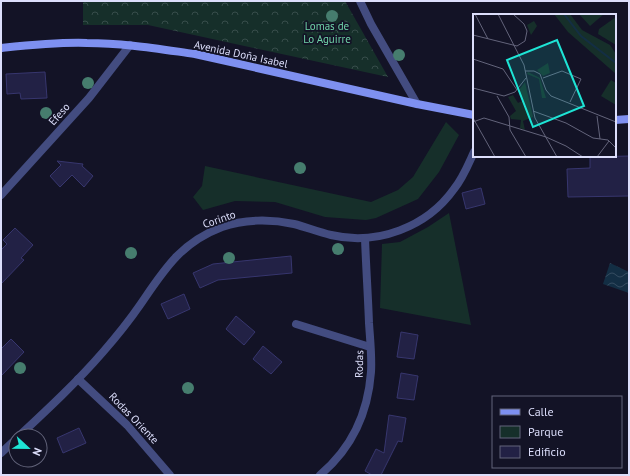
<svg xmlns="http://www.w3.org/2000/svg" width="630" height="476" viewBox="0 0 630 476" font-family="'PT Sans',sans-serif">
<defs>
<pattern id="forest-crowns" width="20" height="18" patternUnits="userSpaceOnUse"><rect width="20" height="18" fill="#162f2a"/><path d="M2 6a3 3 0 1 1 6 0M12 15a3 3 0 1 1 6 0" fill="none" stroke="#374d4a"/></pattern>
<pattern id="water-waves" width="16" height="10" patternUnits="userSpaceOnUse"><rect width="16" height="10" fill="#132e44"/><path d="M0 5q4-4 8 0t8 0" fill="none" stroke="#354c60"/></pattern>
</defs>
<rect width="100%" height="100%" fill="#131326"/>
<!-- green -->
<g fill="#162f2a">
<polygon points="446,122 459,135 439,172 418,199 376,218 366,220 325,217 275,202 235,201 203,210 193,197 202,186 205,166 371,202 398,190 413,177"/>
<polygon points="449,213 471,325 380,308 382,244 400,242 428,227"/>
</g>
<!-- forest -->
<polygon fill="url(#forest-crowns)" points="83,1 345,1 388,77 148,25 83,25"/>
<!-- water -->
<polygon fill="url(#water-waves)" points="610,263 629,272 629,293 603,284"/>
<!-- building -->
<g fill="#222145" stroke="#37366e">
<polygon points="45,72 47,98 21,99 20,93 7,94 6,74"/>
<polygon points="629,156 629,196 568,197 567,169 590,168 590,157"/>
<polygon points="57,161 83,164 82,166 93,176 84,187 72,175 60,187 50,176 61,165"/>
<polygon points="481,188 485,204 466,209 462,193"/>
<polygon points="15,228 33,245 21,258 24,260 1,284 1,250 7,244 3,240"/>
<polygon points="291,256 292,273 218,280 200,288 193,273 213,264"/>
<polygon points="184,294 190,309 168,319 161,304"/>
<polygon points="236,316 255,332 244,345 226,329"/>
<polygon points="401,332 418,335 414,359 397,357"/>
<polygon points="11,339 24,352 1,376 1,349"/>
<polygon points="263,346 282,362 271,374 253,359"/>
<polygon points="401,373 418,376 414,400 397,398"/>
<polygon points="389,415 406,418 402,442 398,441 381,475 372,475 365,471 376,449 384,453"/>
<polygon points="79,428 86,443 63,453 57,438"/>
</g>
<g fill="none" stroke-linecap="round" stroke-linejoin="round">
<!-- street -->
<g stroke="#434c80" stroke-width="8">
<polyline points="360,1 371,24 417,104"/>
<polyline points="1,195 89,98 130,45"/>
<polyline points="296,324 370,347"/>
<polyline points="78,379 127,425 170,475"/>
<path d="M 19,436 C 48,409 77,382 103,352 C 116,337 129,321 140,305 C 164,270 180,243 222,227 C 244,219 271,219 294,224 C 306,227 318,232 331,235 C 377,246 427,227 454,189 C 463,178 468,165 474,152"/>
<polyline points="1,453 16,439"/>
<path d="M 320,475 C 352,448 368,413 371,372 C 372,356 370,339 369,323 C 368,295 366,267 365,238"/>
</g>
<!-- secondary -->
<g stroke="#7e90f0" stroke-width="8">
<path d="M 1,48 C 30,45 58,42 87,43 C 124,43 159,49 195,54 L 417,104 L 474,115"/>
<polyline points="615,120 629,119"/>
</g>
</g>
<!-- trees -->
<g fill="#467d6e">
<circle cx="332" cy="16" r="6"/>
<circle cx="399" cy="55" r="6"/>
<circle cx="88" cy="83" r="6"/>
<circle cx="46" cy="113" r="6"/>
<circle cx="300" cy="168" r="6"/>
<circle cx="338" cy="249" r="6"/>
<circle cx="131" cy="253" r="6"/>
<circle cx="229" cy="258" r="6"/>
<circle cx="20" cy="368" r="6"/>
<circle cx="188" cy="388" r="6"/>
</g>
<g text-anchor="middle" stroke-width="3.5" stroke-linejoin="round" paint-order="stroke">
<!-- park labels -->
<g font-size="11" fill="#70d3a8" stroke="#131326">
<text x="327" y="30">Lomas de<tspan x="327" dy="13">Lo Aguirre</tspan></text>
</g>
<!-- street labels -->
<g font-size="11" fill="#dcdefb" stroke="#131326">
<text transform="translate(241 54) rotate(12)" y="4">Avenida Doña Isabel</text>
<text transform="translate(59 114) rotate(-48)" y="4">Efeso</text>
<text transform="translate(219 219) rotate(-19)" y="4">Corinto</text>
<text transform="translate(359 364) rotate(-89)" y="4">Rodas</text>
<text transform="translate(134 418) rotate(46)" y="4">Rodas Oriente</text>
</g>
</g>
<!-- overview -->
<g transform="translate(473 14)">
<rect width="143" height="143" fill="#131326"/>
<path d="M 61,7 L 64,12 L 58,21 L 54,11 ZM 75,49 L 77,59 L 70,62 L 64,56 ZM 55,58 L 67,64 L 73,84 L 69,84 L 66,65 L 54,60 ZM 138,66 L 143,69 L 143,91 L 128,82 Z" fill="#162f2a"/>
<path d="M 81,0 L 97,0 L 109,16 L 137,31 L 143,40 L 143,60 L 95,18 ZM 106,0 L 131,0 L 117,12 ZM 143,3 L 143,31 L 125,20 L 126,15 ZM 52,68 L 60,103 L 50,107 L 52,116 L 47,114 L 48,106 L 38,105 L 37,102 L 43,97 L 35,83 L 40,81 L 45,89 L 49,87 L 46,76 Z" fill="#162f2a"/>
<path fill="none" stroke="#132e44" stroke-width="2" d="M 91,0 L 108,22 L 143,49"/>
<path fill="none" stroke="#63647b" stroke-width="1" d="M 2,0 L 15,25M 25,0 L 51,51 L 62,104 L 84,143M 0,21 L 44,32 L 52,27 L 54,17 L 51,10 L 40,0M 0,45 L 30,55 L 44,76M 52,57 L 61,57 L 67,60 L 73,76 L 78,82 L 143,108M 70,64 L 89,57 L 108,65 L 97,88M 0,74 L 31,82 L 42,78 L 53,64M 24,82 L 36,103 L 37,116 L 53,143M 60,97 L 93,109 L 120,124 L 135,126 L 143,134M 124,102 L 127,125M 0,104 L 22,143M 0,108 L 11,104 L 73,123 L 93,132 L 110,143M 124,143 L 136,127"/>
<path fill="#1ee4d5" fill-opacity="0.15" stroke="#1ee4d5" stroke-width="2" d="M 84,26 L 111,92 L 60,113 L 34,46 Z"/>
<rect width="143" height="143" fill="none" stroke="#dcdefb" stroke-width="2"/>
</g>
<!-- border -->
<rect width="630" height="476" fill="none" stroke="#dcdefb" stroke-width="4"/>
<!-- legend -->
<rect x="492" y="396" width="130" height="72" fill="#131326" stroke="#63647b"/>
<rect x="500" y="409" width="20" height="6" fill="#7e90f0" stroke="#63647b"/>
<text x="528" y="416" font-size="12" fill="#dcdefb">Calle</text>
<rect x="500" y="426" width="20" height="12" fill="#162f2a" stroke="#63647b"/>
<text x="528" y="436" font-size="12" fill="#dcdefb">Parque</text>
<rect x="500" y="446" width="20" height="12" fill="#222145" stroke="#63647b"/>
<text x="528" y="456" font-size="12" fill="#dcdefb">Edificio</text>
<!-- north arrow -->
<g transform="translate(28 448) rotate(112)"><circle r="19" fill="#131326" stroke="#63647b"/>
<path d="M0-3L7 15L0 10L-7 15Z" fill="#1ee4d5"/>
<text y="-6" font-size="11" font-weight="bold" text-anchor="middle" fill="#dcdefb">N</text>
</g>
</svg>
